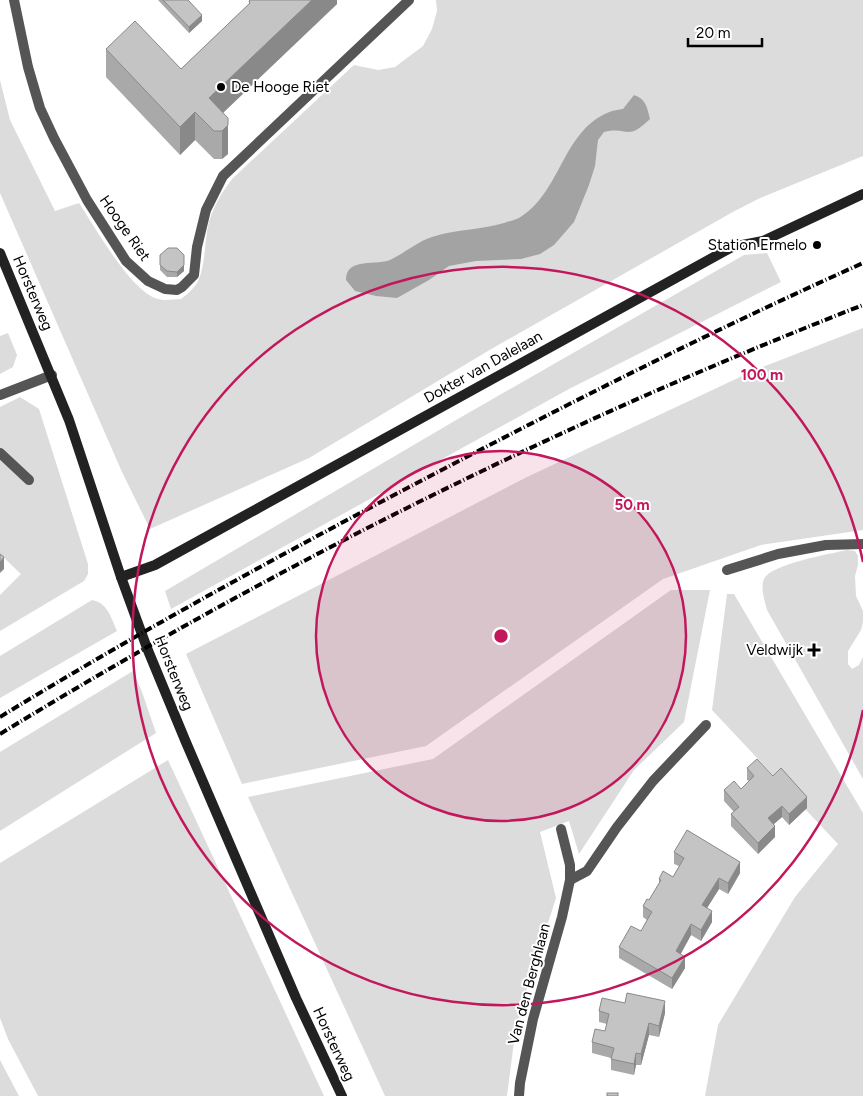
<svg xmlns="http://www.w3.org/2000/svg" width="863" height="1096" viewBox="0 0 863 1096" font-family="Figtree,sans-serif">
<rect width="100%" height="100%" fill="#fff"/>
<!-- green -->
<g fill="#dcdcdc">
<path d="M 436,0 L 863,0 L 863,156 L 758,199 L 731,213 L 493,348 L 309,458 L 150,529 L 122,472 L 0,193 L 0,80 L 10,120 L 55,211 L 79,203 C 95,227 131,292 158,299 C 165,301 174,299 181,299 C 186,295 191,291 195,286 C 206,272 204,240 209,222 C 214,205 222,192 233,178 L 354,65 L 378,70 L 395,67 L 423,46 L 432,29 L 437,11 Z"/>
<polygon points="767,253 781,282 569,389 171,609 165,591 463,416 744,255"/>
<polygon points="863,328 863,530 761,545 663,579 426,746 242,784 186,654 527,477 755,370"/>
<polygon points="8,333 17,355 13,367 0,374 0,336"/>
<polygon points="20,397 39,409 88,564 88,574 84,581 0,631 0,595 21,574 0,554 0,407"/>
<path d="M 847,550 L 855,551 L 858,556 L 858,565 L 855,576 L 856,596 L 863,611 L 863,622 L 861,630 L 848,651 L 848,664 L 852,669 L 859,665 L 863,657 L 863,779 L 767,610 C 765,601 760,588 764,579 C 771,564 830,554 847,550 Z"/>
<polygon points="671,590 710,590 684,722 634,770 579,854 569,821 540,832 556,898 524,998 514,1041 507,1096 385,1096 248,797 433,759"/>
<polygon points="727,594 734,594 863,813 863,1096 705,1096 718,1025 795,897 838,844 712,710"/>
<path d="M 92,600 C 108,603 111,618 117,631 L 0,698 L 0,656 Z"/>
<polygon points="133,671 142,692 156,733 0,831 0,752"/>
<polygon points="168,760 324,1096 38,1096 8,1039 0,1018 0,863"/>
<polygon points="0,1060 19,1096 0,1096"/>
</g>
<!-- water -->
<path fill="#a3a3a3" d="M 634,95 C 646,99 647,107 650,119 C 626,142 629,126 604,132 L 598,140 L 595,166 L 589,185 L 574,222 L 554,245 L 540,254 L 521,259 L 476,261 L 449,266 L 429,280 L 397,298 L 376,296 L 355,291 L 346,280 C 346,256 378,267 392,259 C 406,252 417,242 432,237 C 455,229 481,230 504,223 C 509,221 517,220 522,216 C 562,190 563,128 612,111 C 615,110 619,110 623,109 Z"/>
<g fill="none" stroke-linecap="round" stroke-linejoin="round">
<!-- lane -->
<g stroke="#555" stroke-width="10">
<polyline points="14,0 28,67 40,108 54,138 87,200 126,261 148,281 165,289 177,290 182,287 194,275 197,247 206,210 223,176 409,0"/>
<polyline points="0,453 29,480"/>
<polyline points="727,570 778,554 826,545 863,544"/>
</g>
<!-- street -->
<g stroke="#555" stroke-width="10">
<polyline points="0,395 52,375"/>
<polyline points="570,880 587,871 617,827 653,781 706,725"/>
<polyline points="519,1096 520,1083 533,1019 562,917 570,880 570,865 561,829"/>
</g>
<!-- secondary -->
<g stroke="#222" stroke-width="10">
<polyline points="0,253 69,420 121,577 147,648 185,740 296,998 342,1096"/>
<polyline points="121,577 155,565 732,247 763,241 863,194"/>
</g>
<!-- rail -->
<g stroke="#000" stroke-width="4" stroke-dasharray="8 2.5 1 2.5" stroke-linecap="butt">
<path d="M 0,717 C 142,630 289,550 436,473 C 577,399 718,328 863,263"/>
<path d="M 0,734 C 275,566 563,422 863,305"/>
</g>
</g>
<!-- wall -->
<g fill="#a9a9a9">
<polygon points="158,0 188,0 202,21 189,33"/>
<polygon points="337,0 337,4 223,113 228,154 222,159 214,159 195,140 180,155 106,77 106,49 181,69 249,4 249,1"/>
<polygon points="160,255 184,271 177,277 167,277 160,270"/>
<polygon points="747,768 773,776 807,808 789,825 782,817 774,824 775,837 758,854 731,826 731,814 734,812 724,801 724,790 741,789 749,781 747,780"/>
<polygon points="674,852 740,873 728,894 719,889 707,908 712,922 701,941 691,935 680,954 685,968 672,989 619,958 619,947 641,931 647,920 643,917 643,906 649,900 659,884 659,879 673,877 679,866 674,864"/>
<polygon points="599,1011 665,1013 659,1037 649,1035 641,1065 636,1065 634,1075 611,1070 611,1058 592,1053 592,1042 605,1031 607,1024 599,1022"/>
</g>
<!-- shaded-wall -->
<g fill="#898989">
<polygon points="312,0 337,0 337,4 209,126 209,98"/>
<polygon points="202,15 202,21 189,33 189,27"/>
<polygon points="195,112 195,140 180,155 180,127"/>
<polygon points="228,118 228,154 222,159 222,131"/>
<polygon points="184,265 184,271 177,277 177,272"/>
<polygon points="4,557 4,569 0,573 0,562"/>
<polygon points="807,797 807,808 789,825 789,814"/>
<polygon points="782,806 782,817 768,829 768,818"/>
<polygon points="775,826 775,837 758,854 758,843"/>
<polygon points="740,862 740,873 728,894 728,883"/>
<polygon points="719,878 719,889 702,916 702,905"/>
<polygon points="712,911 712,922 701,941 701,930"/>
<polygon points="691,924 691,935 676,963 676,951"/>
<polygon points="685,957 685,968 672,989 672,978"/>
<polygon points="665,1001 665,1013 659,1037 659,1026"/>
<polygon points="649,1023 649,1035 641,1065 641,1054"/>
<polygon points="636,1053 636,1065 634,1075 634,1064"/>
</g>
<!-- building -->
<g fill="#c4c4c4" stroke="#898989">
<polygon points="163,0 188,0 202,15 189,27"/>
<polygon points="250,0 312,0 209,98 228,118 228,125 222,131 214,131 195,112 180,127 106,49 135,21 181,69 250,3 249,1"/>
<polygon points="168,248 177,248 184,255 184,265 177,272 167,271 160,265 160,255"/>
<polygon points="0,554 4,557 0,562"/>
<polygon points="757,759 773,776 781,768 807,797 789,814 782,806 768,818 775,826 758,843 731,814 739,807 724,790 734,781 741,789 754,776 747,768"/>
<polygon points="687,830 740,862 728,883 719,878 702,905 712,911 701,930 691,924 676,951 685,957 672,978 619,947 631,926 641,931 650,915 652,912 643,906 647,899 649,900 661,880 659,879 663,871 673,877 684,858 674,852"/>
<polygon points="627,993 665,1001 659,1026 649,1023 641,1054 636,1053 634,1064 611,1059 614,1048 592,1042 595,1029 605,1031 609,1014 599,1011 602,998 625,1003"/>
<rect x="607" y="1093" width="11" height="3"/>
</g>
<!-- distance rings -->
<circle cx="501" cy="636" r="185" fill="#c2185b" fill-opacity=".12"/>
<g fill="none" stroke="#c2185b" stroke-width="2.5">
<circle cx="501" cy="636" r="185"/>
<path d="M863 710A369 369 0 1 1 863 562"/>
</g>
<!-- markers -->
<g fill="#000" stroke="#fff" stroke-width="2">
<circle cx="221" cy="87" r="5"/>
<circle cx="817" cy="245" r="5"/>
<path d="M811.5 642.5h5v5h5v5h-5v5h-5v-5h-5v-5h5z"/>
</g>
<g text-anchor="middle" stroke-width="4" stroke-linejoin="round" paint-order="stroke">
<!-- poi labels -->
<g font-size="15" fill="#000" stroke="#fff" text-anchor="end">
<text x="231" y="92" text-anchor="start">De Hooge Riet</text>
<text x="807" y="250">Station Ermelo</text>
<text x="803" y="655">Veldwijk</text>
</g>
<!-- street labels -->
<g font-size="15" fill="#000" stroke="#fff">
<text transform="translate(125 228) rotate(55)" y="5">Hooge Riet</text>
<text transform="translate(33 293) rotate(67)" y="5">Horsterweg</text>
<text transform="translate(483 367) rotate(-29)" y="5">Dokter van Dalelaan</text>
<text transform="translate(174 673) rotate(68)" y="5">Horsterweg</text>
<text transform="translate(529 984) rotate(-75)" y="5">Van den Berghlaan</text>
<text transform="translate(334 1044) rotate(65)" y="5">Horsterweg</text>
</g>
</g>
<circle cx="501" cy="636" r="8" fill="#c2185b" stroke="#fff" stroke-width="2.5"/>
<g font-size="15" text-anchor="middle" font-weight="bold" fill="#c2185b" stroke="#fff" stroke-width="4" stroke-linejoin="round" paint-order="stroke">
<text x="762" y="380">100 m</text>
<text x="632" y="510">50 m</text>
</g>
<!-- scale -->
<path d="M688 38v8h74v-8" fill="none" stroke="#000000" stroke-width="2.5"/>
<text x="696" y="38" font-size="15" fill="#000000" stroke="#ffffff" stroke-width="4" paint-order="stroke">20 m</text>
</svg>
